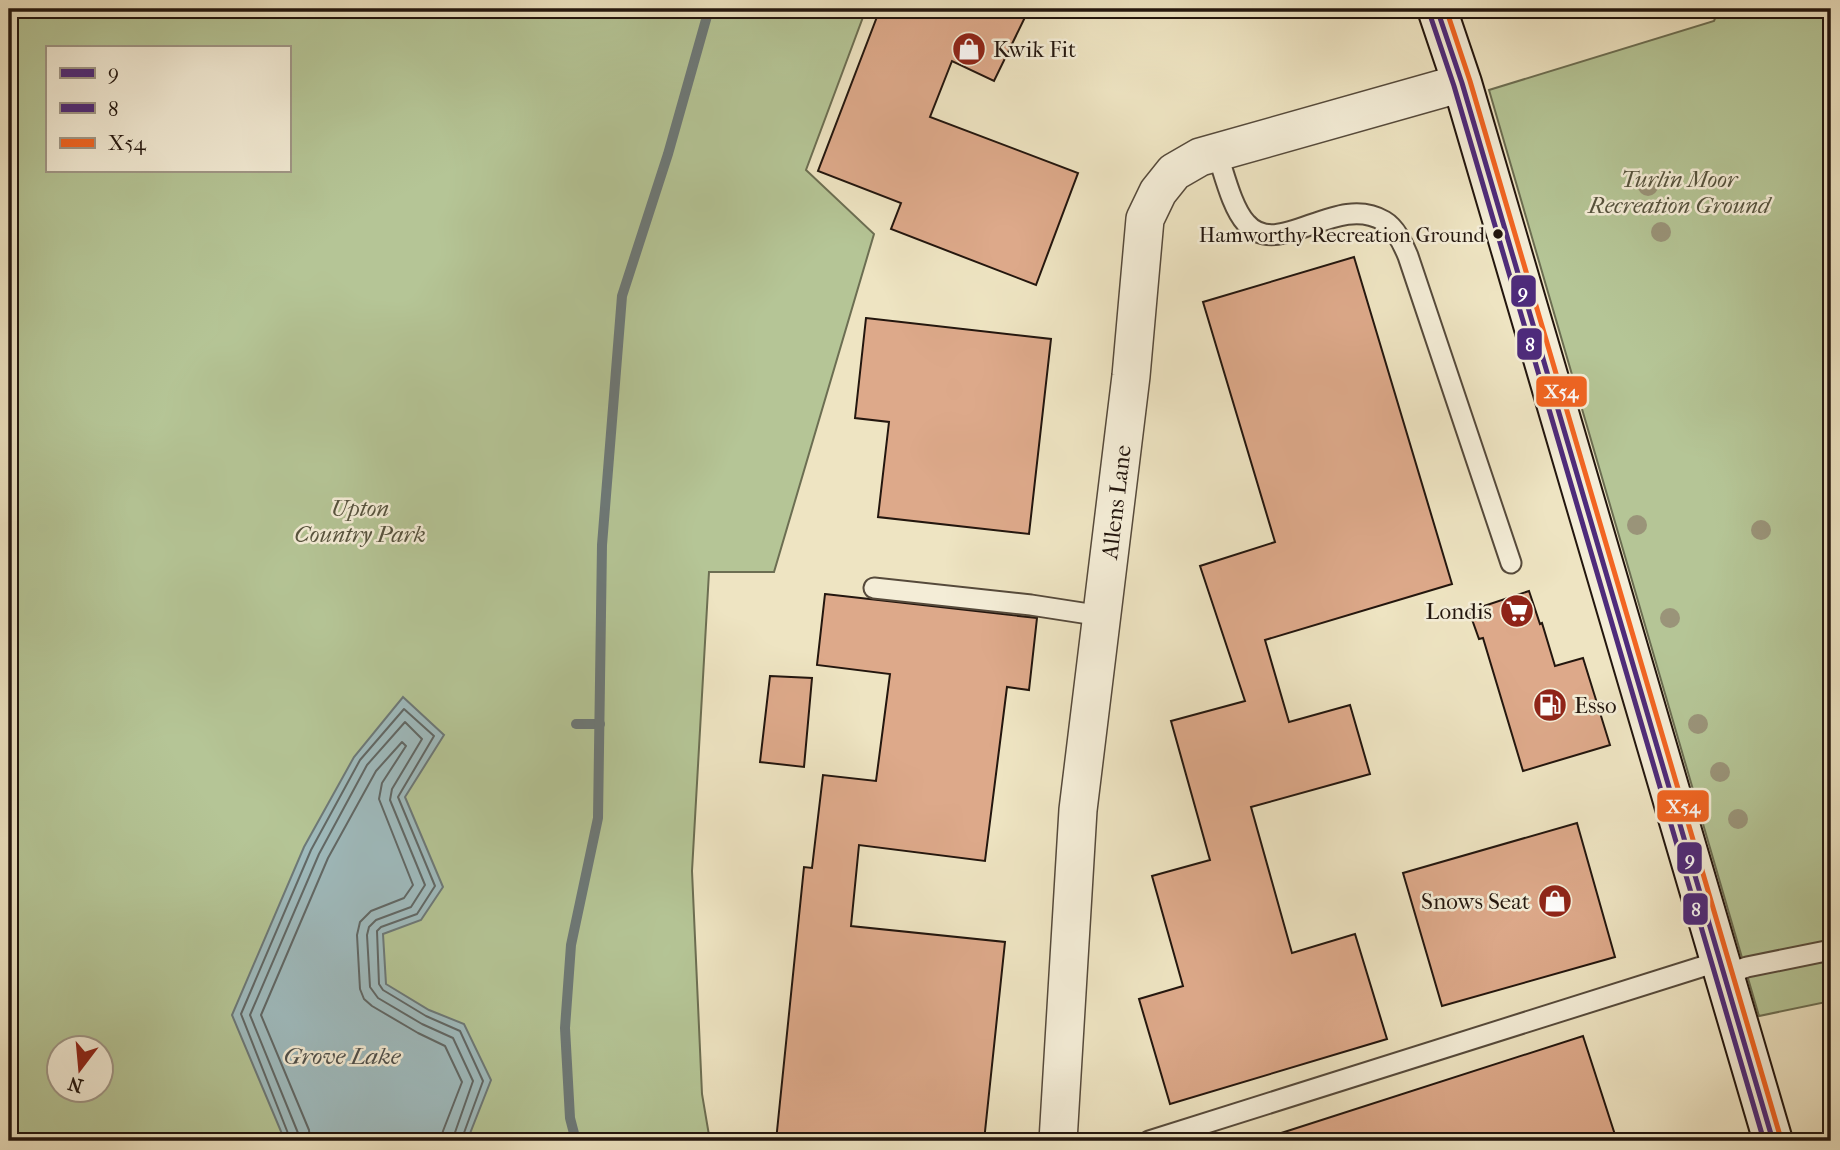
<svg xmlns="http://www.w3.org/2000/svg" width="1840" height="1150" viewBox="0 0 1840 1150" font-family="'IM FELL French Canon',serif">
<rect width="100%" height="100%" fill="#eee4c2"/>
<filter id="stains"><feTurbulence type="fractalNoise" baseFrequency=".00286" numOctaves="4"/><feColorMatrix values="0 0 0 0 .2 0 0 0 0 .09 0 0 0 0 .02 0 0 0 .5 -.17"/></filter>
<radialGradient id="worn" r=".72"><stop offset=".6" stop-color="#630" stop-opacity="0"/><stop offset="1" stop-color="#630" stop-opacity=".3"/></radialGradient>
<!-- green -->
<g fill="#b5c596" stroke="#6c6e52" stroke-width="2" fill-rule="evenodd">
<path d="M 9,9 L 866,9 L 806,170 L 874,234 L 774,572 L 709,572 L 692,871 L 702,1094 L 710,1141 L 9,1141 ZM 47,47 L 289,47 L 289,170 L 47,170 ZM 60,1048 L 102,1048 L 102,1090 L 60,1090 Z"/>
<polygon points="1719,9 1831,9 1831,1001 1759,1016 1489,90 1714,21"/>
</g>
<!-- water -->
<polygon fill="#9fbbbe" stroke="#6d7978" stroke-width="2" points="403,697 444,735 405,797 443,887 421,920 383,934 386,984 429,1010 464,1024 491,1080 467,1141 285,1141 232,1015 304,847 354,757"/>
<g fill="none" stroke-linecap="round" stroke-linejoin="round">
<!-- shore -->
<g stroke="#616866" stroke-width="2">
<polyline points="291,1141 241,1014 311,850 360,760 404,709 434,736 398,797 435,886 417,914 381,927 377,931 379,984 383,990 426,1016 460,1031 483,1081 461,1141"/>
<polyline points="300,1141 298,1133 250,1015 319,854 367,765 405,722 422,739 392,789 390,800 425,885 411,907 376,920 369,927 367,935 370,987 378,998 422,1024 453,1038 473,1081 452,1141"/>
<polyline points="310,1141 309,1130 261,1015 328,858 376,771 402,742 406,746 382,783 379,799 413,885 404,898 371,911 360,922 357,935 360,989 364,999 372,1006 418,1033 445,1046 462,1082 443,1131 441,1141"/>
</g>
<!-- stream -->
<g stroke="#6d7978" stroke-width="10">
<polyline points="576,724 600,724"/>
<polyline points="576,1141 570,1118 565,1028 571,945 598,818 602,545 622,296 668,154 709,9"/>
</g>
</g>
<!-- building -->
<g fill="#dda98a" stroke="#23160e" stroke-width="2">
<polygon points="880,9 1029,9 994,81 952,61 930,117 1078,173 1036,285 891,229 901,203 818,171"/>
<polygon points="1354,257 1452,584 1265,640 1289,722 1350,705 1370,774 1251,807 1292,953 1355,934 1387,1039 1170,1104 1139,999 1183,986 1152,876 1210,860 1171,721 1245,701 1200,566 1275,542 1203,302"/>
<polygon points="866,318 1051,339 1029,534 878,517 889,422 855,418"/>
<polygon points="1529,591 1540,624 1542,623 1555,666 1583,658 1610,745 1523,771 1483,638 1479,639 1469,611"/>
<polygon points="825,594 1037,618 1029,690 1007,687 985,861 859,845 851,926 1005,942 984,1141 776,1141 804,867 812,868 823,775 876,781 890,674 817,665"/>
<polygon points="770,676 812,678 804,767 760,762"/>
<polygon points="1577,823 1615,957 1442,1006 1403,873"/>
<polygon points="1583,1036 1617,1141 1276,1141 1275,1135"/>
</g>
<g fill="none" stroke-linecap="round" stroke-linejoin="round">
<!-- lane casing -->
<g stroke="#564a3b" stroke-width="23">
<g id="lane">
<path d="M 1217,153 C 1224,173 1232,208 1246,223 C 1278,261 1336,192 1384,221 C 1396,228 1403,244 1408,256 L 1511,563"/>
<polyline points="874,588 1031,605 1102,616"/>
<polyline points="1724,975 1747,967 1831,950"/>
<polyline points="1149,1141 1720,961"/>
</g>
</g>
<!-- street casing -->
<g stroke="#564a3b" stroke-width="40">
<polyline id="street" points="1058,1141 1078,810 1131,376 1145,219 1158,192 1174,172 1200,157 1462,83"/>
</g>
<!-- secondary casing -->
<g stroke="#23160e" stroke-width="42">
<polyline id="secondary" points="1437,9 1462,83 1773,1141"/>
</g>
<!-- lane -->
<use href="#lane" stroke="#f4edd7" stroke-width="19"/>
<!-- street -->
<use href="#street" stroke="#f4edd7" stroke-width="37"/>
<!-- secondary -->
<use href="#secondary" stroke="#f4edd7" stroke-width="38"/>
<!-- bus-1 casing -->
<g stroke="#f4edd7" stroke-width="10">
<polyline id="bus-1" points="1437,9 1462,83 1773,1141"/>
</g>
<!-- bus-2 casing -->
<g stroke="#f4edd7" stroke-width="10">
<polyline id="bus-2" points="1429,12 1454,86 1764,1141"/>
</g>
<!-- bus-3 casing -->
<g stroke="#f4edd7" stroke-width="10">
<polyline id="bus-3" points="1446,9 1470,81 1781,1139"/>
</g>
<!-- bus-1 -->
<use href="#bus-1" stroke="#4e2b7b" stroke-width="5"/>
<!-- bus-2 -->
<use href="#bus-2" stroke="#4e2b7b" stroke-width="5"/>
<!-- bus-3 -->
<use href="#bus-3" stroke="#f26522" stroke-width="5"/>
</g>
<!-- trees -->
<g fill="#9a9479">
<circle cx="1648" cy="186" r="10"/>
<circle cx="1661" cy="232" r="10"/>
<circle cx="1637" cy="525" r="10"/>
<circle cx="1761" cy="530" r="10"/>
<circle cx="1670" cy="618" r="10"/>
<circle cx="1698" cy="724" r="10"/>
<circle cx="1720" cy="772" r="10"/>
<circle cx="1738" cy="819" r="10"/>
</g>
<!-- icons -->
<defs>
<g id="shop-disc" transform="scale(1.75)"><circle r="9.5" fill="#8f2418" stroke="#f4edd7"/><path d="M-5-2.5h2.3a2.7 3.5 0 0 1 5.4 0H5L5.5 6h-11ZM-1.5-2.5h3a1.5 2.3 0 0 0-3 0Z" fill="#fff"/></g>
<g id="supermarket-disc" transform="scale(1.75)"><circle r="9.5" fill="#8f2418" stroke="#f4edd7"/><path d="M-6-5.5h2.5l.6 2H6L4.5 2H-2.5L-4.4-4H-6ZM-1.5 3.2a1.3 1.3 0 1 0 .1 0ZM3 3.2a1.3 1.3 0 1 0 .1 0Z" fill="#fff"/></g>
<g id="fuel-disc" transform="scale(1.75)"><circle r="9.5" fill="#8f2418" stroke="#f4edd7"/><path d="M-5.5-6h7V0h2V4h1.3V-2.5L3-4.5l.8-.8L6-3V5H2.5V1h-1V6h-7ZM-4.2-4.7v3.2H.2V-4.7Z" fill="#fff"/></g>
</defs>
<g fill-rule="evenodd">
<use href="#shop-disc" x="969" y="49"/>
<use href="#supermarket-disc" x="1517" y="611"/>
<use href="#fuel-disc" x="1550" y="705"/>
<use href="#shop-disc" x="1555" y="901"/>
</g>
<!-- markers -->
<circle fill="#23160e" stroke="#f4edd7" stroke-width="2.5" cx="1498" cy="234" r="6"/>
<g text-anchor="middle" stroke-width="5" stroke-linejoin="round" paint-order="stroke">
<!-- bus labels -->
<g font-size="21" fill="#23160e" stroke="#f4edd7" text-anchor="end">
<text x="1485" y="242">Hamworthy Recreation Ground</text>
</g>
<!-- poi labels -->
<g font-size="23" fill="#23160e" stroke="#f4edd7" text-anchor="start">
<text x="993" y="57">Kwik Fit</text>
<text x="1492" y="619" text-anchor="end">Londis</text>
<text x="1574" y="713">Esso</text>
<text x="1530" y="909" text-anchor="end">Snows Seat</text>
</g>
<!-- park labels -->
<g font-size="23" font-style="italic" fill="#56533e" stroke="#f4edd7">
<text x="1679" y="187">Turlin Moor<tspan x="1679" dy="26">Recreation Ground</tspan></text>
<text x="360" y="516">Upton<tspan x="360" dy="26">Country Park</tspan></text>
</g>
<!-- street labels -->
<g font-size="23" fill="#23160e" stroke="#f4edd7">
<text transform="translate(1116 502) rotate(-83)" y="8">Allens Lane</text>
</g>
<!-- water labels -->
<g font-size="24" font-style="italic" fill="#4e504c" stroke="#f4edd7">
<text x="342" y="1064">Grove Lake</text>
</g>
</g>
<g stroke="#f4edd7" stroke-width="2.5">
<rect x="1510" y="274" width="27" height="34" rx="7" fill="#4e2b7b"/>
<rect x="1516" y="327" width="27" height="34" rx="7" fill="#4e2b7b"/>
<rect x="1535" y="375" width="53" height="33" rx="7" fill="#f26522"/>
<rect x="1656" y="789" width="54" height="34" rx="7" fill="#f26522"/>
<rect x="1676" y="841" width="27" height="34" rx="7" fill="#4e2b7b"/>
<rect x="1682" y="892" width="27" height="34" rx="7" fill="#4e2b7b"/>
</g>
<g font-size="19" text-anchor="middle" font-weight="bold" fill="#fff">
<text x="1523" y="298">9</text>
<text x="1530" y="351">8</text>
<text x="1561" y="398">X54</text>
<text x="1683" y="813">X54</text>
<text x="1690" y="865">9</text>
<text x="1696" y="916">8</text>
</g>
<!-- margin -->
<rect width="1840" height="1150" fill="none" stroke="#eee4c2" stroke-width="35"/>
<rect x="10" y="10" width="1819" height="1129" fill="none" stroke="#23160e" stroke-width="3.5"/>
<rect x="18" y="18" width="1805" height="1115" fill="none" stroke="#23160e" stroke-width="2"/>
<!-- legend -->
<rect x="46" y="46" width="245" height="126" fill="#f4edd7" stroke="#a09787" stroke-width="2"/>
<rect x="60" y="68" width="35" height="10" fill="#4e2b7b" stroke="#a09787" stroke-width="2"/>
<text x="108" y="80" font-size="21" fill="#23160e">9</text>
<rect x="60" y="103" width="35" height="10" fill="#4e2b7b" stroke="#a09787" stroke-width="2"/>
<text x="108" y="116" font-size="21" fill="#23160e">8</text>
<rect x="60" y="138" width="35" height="10" fill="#f26522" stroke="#a09787" stroke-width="2"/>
<text x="108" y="150" font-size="21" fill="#23160e">X54</text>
<!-- north arrow -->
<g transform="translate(80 1069) rotate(196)"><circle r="33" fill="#f4edd7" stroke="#a09787" stroke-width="2"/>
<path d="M0-5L12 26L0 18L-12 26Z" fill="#8f2418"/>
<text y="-10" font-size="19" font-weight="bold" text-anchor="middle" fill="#23160e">N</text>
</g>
<rect width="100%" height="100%" filter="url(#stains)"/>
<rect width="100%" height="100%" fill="url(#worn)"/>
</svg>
